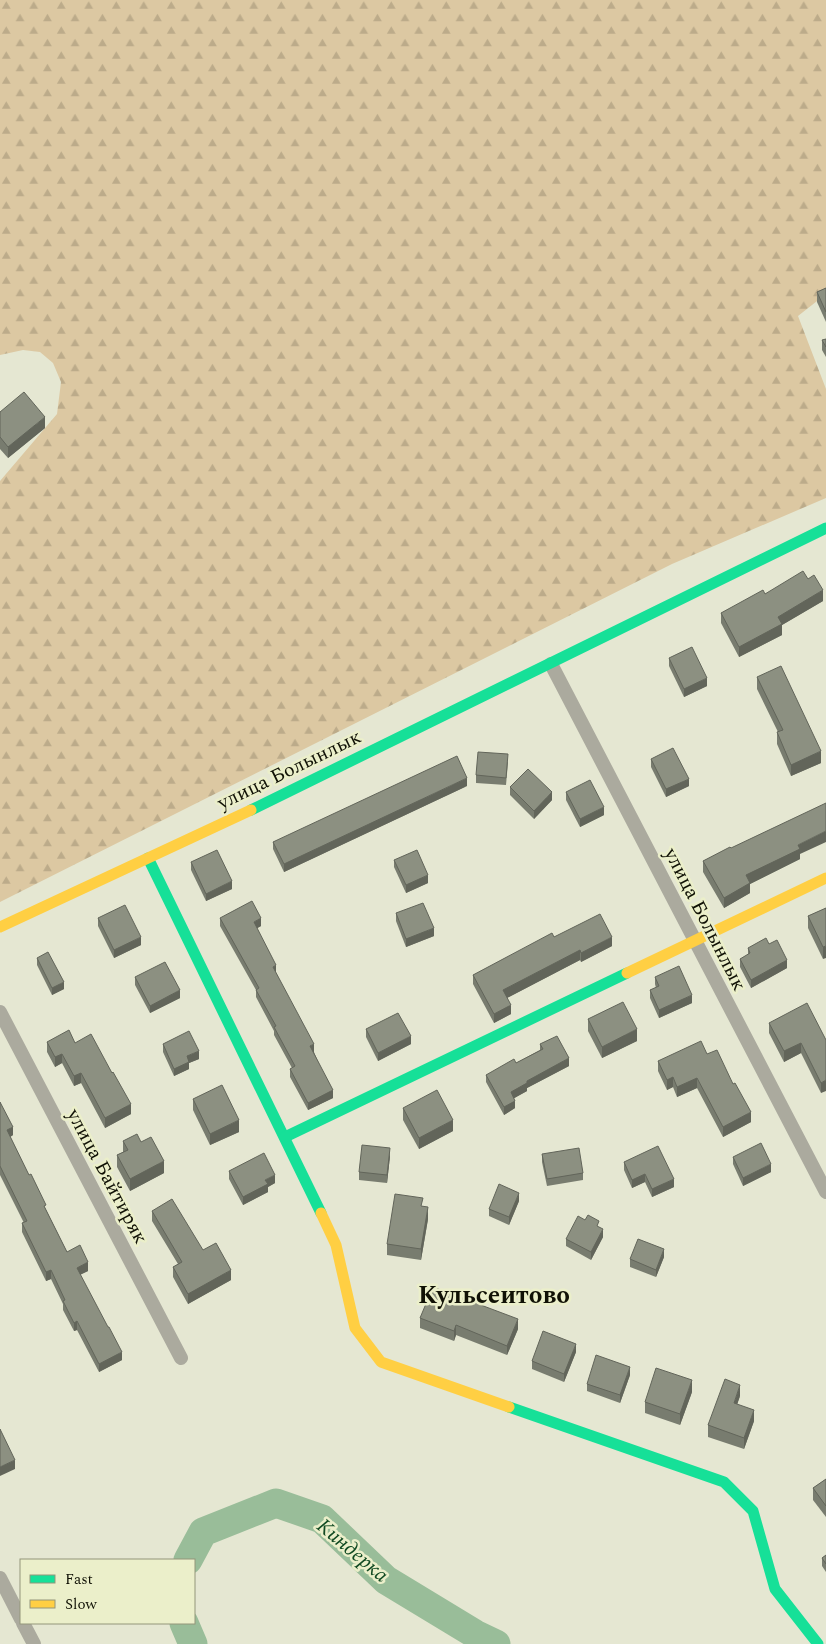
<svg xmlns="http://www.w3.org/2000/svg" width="826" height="1644" viewBox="0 0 826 1644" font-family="Spectral,serif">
<defs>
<pattern id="forest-firs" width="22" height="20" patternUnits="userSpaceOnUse" patternTransform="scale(1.25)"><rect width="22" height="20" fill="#dcc8a2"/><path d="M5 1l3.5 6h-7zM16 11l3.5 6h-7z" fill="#bcab8a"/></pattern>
</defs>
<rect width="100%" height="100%" fill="#e5e7d2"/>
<!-- forest -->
<polygon fill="url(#forest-firs)" points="0,0 826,0 826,294 798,316 826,389 826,498 672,564 0,902 0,481 57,414 61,382 53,363 40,352 23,350 0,355"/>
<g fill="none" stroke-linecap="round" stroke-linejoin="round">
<!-- river -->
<g stroke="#99bd99" stroke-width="29">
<polyline points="188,1560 203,1532 276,1503 322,1519 386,1580 475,1634 496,1644"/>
<polyline points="184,1623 193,1644"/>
</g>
<!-- street -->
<g stroke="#abaa9e" stroke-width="14">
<polyline points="551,664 826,1192"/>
<polyline points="0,1012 181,1358"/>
<polyline points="0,1578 21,1619"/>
<polyline points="23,1623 34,1644"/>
</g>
<!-- fast -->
<g stroke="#16e098" stroke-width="11">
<polyline points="251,810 826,528"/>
<polyline points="148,858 321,1213"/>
<polyline points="285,1137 627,973"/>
<polyline points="509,1407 724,1482 753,1511 775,1589 818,1644"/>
</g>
<!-- slow -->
<g stroke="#ffcf43" stroke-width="11">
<polyline points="0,927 251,810"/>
<polyline points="627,973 826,878"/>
<polyline points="321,1213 336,1245 355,1328 381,1362 509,1407"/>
</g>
</g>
<!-- wall -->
<g fill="#787c6f">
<polygon points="826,288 826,322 817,302 817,292"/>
<polygon points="826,339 826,357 822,350 822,340"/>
<polygon points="0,412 45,428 8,458 0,449"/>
<polygon points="808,579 823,601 782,625 782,635 739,657 721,623 721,613 765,594"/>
<polygon points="669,658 707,686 684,697 669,666"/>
<polygon points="757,677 821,763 791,776 777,744 777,732 778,732 757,689"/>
<polygon points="651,759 689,786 666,797 651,767"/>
<polygon points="508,762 506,785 476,783 476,775"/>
<polygon points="467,786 284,872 273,849 273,842"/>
<polygon points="510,787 552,800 534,819 510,795"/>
<polygon points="566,792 604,815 580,827 566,800"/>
<polygon points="731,848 800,854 800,859 750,884 750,893 724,908 703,872 703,861"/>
<polygon points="394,860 428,883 406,893 394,867"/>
<polygon points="191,862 232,889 206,901 191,870"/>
<polygon points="826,908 823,959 808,928 808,916"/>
<polygon points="396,913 434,936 406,947 396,921"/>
<polygon points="98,918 141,945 114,958 98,926"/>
<polygon points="220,918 261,926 257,928 276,973 314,1052 333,1098 308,1110 290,1077 290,1069 292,1068 274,1035 274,1031 256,997 256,990 220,926"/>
<polygon points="554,937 612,946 581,962 580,960 507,998 511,1014 494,1023 473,984 473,975"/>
<polygon points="769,944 787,968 751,988 740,967 740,959 748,955 748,948"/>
<polygon points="37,958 64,989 52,995 37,965"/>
<polygon points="135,977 180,998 150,1013 135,985"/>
<polygon points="655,977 692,1003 659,1018 650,998 650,990 656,988 655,984"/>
<polygon points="588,1019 637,1041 602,1058 588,1031"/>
<polygon points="769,1023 826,1040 821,1093 801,1053 784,1062 769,1033"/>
<polygon points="366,1029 411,1044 378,1061 366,1037"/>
<polygon points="47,1042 75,1043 131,1114 105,1128 81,1083 74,1086 62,1063 55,1067 47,1052"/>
<polygon points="163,1044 199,1059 189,1063 189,1069 174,1076 163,1052"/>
<polygon points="540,1044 569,1066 527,1088 527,1091 514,1098 515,1108 504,1115 486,1082 486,1075 516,1063 540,1050"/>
<polygon points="707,1054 751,1122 723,1137 697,1088 677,1097 673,1087 667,1090 658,1071 658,1061"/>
<polygon points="193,1099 239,1132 210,1145 193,1110"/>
<polygon points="0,1102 13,1135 10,1137 67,1252 88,1271 80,1275 122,1360 99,1372 77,1330 74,1331 63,1310 63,1304 51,1279 46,1281 22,1232 22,1223 24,1223 0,1175"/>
<polygon points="403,1108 453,1131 419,1149 403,1120"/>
<polygon points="123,1141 141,1142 164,1173 130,1191 117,1167 117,1155 123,1152"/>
<polygon points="542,1154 583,1173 583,1180 547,1186 542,1162"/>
<polygon points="390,1156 387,1183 359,1180 359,1172"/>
<polygon points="733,1157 771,1172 743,1186 733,1164"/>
<polygon points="624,1162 674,1187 652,1197 645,1182 632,1188 624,1170"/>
<polygon points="229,1171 275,1183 268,1187 268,1192 243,1205 229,1179"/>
<polygon points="519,1201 509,1225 489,1216 489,1209"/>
<polygon points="423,1206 428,1219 421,1260 387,1255 387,1244"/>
<polygon points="152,1211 231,1280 188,1304 173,1277 173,1267 178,1264 152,1221"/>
<polygon points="599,1227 603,1237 591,1260 566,1246 566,1239"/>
<polygon points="664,1257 656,1277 630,1267 630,1259"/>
<polygon points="420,1318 518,1329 507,1355 456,1335 454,1341 420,1328"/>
<polygon points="576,1352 564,1382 532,1369 532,1361"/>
<polygon points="630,1375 620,1403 587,1391 587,1384"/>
<polygon points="692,1392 680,1425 645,1413 645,1402"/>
<polygon points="740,1396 737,1404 754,1421 744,1449 708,1437 708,1425"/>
<polygon points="826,1479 826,1517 813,1500 813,1488"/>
<polygon points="826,1555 826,1572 822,1566 822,1558"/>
</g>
<!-- shaded-wall -->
<g fill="#62655a">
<polygon points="45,417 45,428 8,458 8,447"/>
<polygon points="823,590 823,601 782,625 782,635 739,657 739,647 778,617"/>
<polygon points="707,678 707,686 684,697 684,689"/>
<polygon points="821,751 821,763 791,776 791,765"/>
<polygon points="467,778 467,786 284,872 284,864"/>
<polygon points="689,779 689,786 666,797 666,789"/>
<polygon points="552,792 552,800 534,819 534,811"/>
<polygon points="604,807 604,815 580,827 580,819"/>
<polygon points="826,831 826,842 800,854 800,859 750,884 750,893 724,908 724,898 746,875 798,845"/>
<polygon points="428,875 428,883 406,893 406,885"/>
<polygon points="232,881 232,889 206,901 206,894"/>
<polygon points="261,918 261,926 254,930 254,922"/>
<polygon points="434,928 434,936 406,947 406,939"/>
<polygon points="141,937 141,945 114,958 114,950"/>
<polygon points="612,937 612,946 581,962 581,953"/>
<polygon points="826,946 826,958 823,959 823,947"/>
<polygon points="580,950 580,960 503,1000 503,990"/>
<polygon points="787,960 787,968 751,988 751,980"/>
<polygon points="276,965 276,973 273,967"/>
<polygon points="64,982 64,989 52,995 52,988"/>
<polygon points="180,990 180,998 150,1013 150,1006"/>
<polygon points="692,995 692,1003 659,1018 659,1010"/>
<polygon points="511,1005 511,1014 494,1023 494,1014"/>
<polygon points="637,1029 637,1041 602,1058 602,1047"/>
<polygon points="411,1036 411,1044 378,1061 378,1053"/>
<polygon points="801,1043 801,1053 784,1062 784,1051"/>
<polygon points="314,1044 314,1052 310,1054 310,1046"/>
<polygon points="199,1051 199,1059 189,1063 189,1069 174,1076 174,1069 187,1056"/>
<polygon points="62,1054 62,1063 55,1067 55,1057"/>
<polygon points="569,1058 569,1066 527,1088 527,1091 511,1100 511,1092 527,1081"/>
<polygon points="81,1073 81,1083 74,1086 74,1076"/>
<polygon points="673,1077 673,1087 667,1090 667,1080"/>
<polygon points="697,1078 697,1088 677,1097 677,1087"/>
<polygon points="826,1080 826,1091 821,1093 821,1083"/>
<polygon points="333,1090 333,1098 308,1110 308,1103"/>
<polygon points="515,1101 515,1108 504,1115 504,1107"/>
<polygon points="131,1104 131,1114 105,1128 105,1118"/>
<polygon points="751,1112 751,1122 723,1137 723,1127"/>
<polygon points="239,1120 239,1132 210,1145 210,1134"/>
<polygon points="453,1120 453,1131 419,1149 419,1138"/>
<polygon points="13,1127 13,1135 7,1139 7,1130"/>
<polygon points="390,1148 390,1156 387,1183 387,1175"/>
<polygon points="164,1161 164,1173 130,1191 130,1179"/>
<polygon points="771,1164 771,1172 743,1186 743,1178"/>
<polygon points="645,1174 645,1182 632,1188 632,1180"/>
<polygon points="275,1175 275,1183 268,1187 268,1192 243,1205 243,1197 265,1180"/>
<polygon points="674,1179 674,1187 652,1197 652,1189"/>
<polygon points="519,1193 519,1201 509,1225 509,1217"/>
<polygon points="428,1207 428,1219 421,1260 421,1249"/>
<polygon points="603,1229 603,1237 591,1260 591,1252"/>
<polygon points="664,1249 664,1257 656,1277 656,1270"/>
<polygon points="88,1262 88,1271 77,1276 77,1268"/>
<polygon points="51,1270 51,1279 46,1281 46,1272"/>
<polygon points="231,1270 231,1280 188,1304 188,1294"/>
<polygon points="518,1319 518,1329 507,1355 507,1346"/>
<polygon points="77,1321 77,1330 74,1331 74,1323"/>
<polygon points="456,1325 456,1335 454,1341 454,1331"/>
<polygon points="576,1344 576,1352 564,1382 564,1374"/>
<polygon points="122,1352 122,1360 99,1372 99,1364"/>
<polygon points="630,1367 630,1375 620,1403 620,1395"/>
<polygon points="692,1380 692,1392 680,1425 680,1414"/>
<polygon points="740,1385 740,1396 734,1414 734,1403"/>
<polygon points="754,1410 754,1421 744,1449 744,1438"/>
<polygon points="15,1460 15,1469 0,1476 0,1467"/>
</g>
<!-- building -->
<g fill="#8c9081" stroke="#62655a">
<polygon points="826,288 826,312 817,292"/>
<polygon points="826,339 826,347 822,340"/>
<polygon points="24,392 45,417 8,447 0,437 0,412"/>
<polygon points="803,571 808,579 814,575 823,590 778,617 782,624 739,647 721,613 763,590 765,594"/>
<polygon points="692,647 707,678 684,689 669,658"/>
<polygon points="781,666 821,751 791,765 777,732 783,730 757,677"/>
<polygon points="673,748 689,779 666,789 651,759"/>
<polygon points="478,752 508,754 506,778 476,775"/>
<polygon points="457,756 467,778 284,864 273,842"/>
<polygon points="528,769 552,792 534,811 510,787"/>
<polygon points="590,780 604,807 580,819 566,792"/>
<polygon points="826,803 826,831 798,845 800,849 746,875 750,883 724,898 703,861 730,847 731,848"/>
<polygon points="217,850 232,881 206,894 191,862"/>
<polygon points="417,850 428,875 406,885 394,860"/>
<polygon points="252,901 261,918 254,922 276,965 273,967 314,1044 310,1046 333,1090 308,1103 290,1069 295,1066 274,1027 276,1026 256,990 259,988 220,918"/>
<polygon points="423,903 434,928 406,939 396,913"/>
<polygon points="125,905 141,937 114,950 98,918"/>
<polygon points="826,908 826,946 823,947 808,916"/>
<polygon points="600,914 612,937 581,953 580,950 503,990 511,1005 494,1014 473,975 552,933 554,937"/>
<polygon points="766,938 769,944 777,940 787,960 751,980 740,959 750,953 748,948"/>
<polygon points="48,952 64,982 52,988 37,958"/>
<polygon points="165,962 180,990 150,1006 135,977"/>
<polygon points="679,966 692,995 659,1010 650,990 659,986 655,977"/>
<polygon points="623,1002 637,1029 602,1047 588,1019"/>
<polygon points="807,1003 826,1040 826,1080 821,1083 801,1043 784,1051 769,1023"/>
<polygon points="398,1013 411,1036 378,1053 366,1029"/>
<polygon points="69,1030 75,1043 91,1034 112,1073 113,1072 131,1104 105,1118 81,1073 74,1076 62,1054 55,1057 47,1042"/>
<polygon points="189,1031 199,1051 187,1056 189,1062 174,1069 163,1044"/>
<polygon points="557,1036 569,1058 527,1081 527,1083 511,1092 515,1101 504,1107 486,1075 514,1059 516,1063 543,1049 540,1044"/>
<polygon points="701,1041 707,1054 717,1050 733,1084 735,1083 751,1112 723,1127 697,1078 677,1087 673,1077 667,1080 658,1061"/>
<polygon points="222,1085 239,1120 210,1134 193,1099"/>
<polygon points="437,1090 453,1120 419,1138 403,1108"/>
<polygon points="0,1102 13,1127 7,1130 29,1175 31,1174 46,1205 44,1206 67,1252 80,1245 88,1262 77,1268 108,1327 109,1327 122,1352 99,1364 77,1321 74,1323 63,1301 65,1300 51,1270 46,1272 22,1223 27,1221 0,1166"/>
<polygon points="137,1134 141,1142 151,1137 164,1161 130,1179 117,1155 128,1150 123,1141"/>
<polygon points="761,1143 771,1164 743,1178 733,1157"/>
<polygon points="362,1145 390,1148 387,1175 359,1172"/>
<polygon points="658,1146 674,1179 652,1189 645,1174 632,1180 624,1162"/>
<polygon points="579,1148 583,1173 547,1179 542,1154"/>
<polygon points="264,1153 275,1175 265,1180 268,1184 243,1197 229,1171"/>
<polygon points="499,1184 519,1193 509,1217 489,1209"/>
<polygon points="395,1194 423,1198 421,1206 428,1207 421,1249 387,1244"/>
<polygon points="172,1199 203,1250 216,1243 231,1270 188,1294 173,1267 182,1262 152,1211"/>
<polygon points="588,1215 599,1221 597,1226 603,1229 591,1252 566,1239 578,1216 585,1220"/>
<polygon points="638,1239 664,1249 656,1270 630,1259"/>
<polygon points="433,1287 518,1319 507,1346 456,1325 454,1331 420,1318"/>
<polygon points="543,1331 576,1344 564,1374 532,1361"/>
<polygon points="596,1355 630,1367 620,1395 587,1384"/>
<polygon points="656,1368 692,1380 680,1414 645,1402"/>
<polygon points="725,1379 740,1385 734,1403 754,1410 744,1438 708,1425"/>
<polygon points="0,1429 15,1460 0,1467"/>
<polygon points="826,1479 826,1506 813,1488"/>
<polygon points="826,1555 826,1564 822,1558"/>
</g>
<g text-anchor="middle" stroke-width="5" stroke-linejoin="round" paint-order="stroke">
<!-- street labels -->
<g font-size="20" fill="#101105" stroke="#ebefca">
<text transform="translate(289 769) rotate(-26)" y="7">улица Болынлык</text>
<text transform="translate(706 919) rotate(63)" y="7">улица Болынлык</text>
<text transform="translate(108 1176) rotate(62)" y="7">улица Байтиряк</text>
</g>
<!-- water labels -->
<g font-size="21" font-style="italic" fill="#114a22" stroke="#ebefca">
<text transform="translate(353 1550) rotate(40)" y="7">Киндерка</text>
</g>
<!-- district labels -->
<g font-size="25" font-weight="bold" fill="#101105" stroke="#ebefca">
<text x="494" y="1303">Кульсеитово</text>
</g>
</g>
<!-- legend -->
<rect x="20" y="1559" width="175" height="65" fill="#ebefca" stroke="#93967b"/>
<rect x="30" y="1575" width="25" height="8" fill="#16e098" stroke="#93967b"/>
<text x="65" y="1584" font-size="15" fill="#101105">Fast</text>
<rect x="30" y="1600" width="25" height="8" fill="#ffcf43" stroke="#93967b"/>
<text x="65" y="1609" font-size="15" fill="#101105">Slow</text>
</svg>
